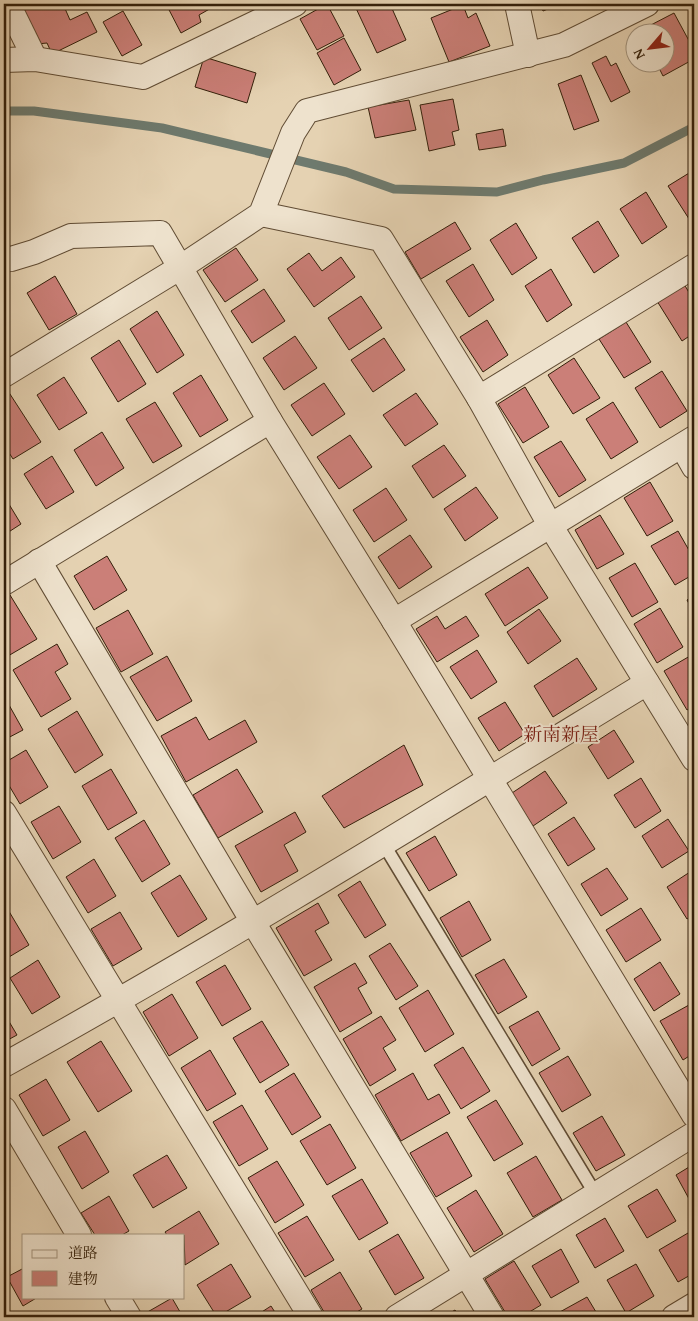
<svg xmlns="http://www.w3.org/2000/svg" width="698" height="1321" viewBox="0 0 698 1321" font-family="'Gentium Book Plus','Noto Serif JP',serif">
<rect width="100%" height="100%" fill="#e5d2b2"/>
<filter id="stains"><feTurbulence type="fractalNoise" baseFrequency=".004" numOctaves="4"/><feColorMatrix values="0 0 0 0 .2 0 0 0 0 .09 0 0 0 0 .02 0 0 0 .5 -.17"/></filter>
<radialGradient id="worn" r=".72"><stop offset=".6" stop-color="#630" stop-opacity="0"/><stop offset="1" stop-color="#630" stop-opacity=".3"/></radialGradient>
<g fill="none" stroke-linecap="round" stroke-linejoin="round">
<!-- stream -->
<polyline stroke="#6e7a6e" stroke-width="9" points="4,111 34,111 162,128 346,172 394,189 497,192 543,180 624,163 694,127"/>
</g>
<!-- building -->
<g fill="#cb7f78" stroke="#331f0a">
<polygon points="18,4 63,4 70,20 87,12 97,32 52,54 47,43 37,44"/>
<polygon points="166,4 212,4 213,7 199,15 201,22 181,33"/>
<polygon points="327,4 344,36 317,50 300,19"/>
<polygon points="354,4 390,4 406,40 377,53"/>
<polygon points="540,4 560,4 543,11"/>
<polygon points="463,5 468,18 476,13 490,46 449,62 431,18"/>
<polygon points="123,11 142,45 122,56 103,22"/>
<polygon points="674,13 694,50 694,59 663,76 656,62 666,62 666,32 650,32 647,27"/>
<polygon points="344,38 361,70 334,85 317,53"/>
<polygon points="606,56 611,66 616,63 630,92 611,102 592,63"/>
<polygon points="204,57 256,73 247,103 195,87"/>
<polygon points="581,75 599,121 574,130 558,84"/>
<polygon points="453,99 459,130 452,132 455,145 429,151 420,105"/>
<polygon points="409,100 416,130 375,138 368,107"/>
<polygon points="503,129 506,146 479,150 476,134"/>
<polygon points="694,170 694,220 691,222 668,186"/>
<polygon points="646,192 667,227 642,244 620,209"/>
<polygon points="598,221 619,256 594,273 572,238"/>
<polygon points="455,222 471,249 421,279 405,252"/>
<polygon points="516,223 537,258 512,275 490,240"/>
<polygon points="236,248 258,280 225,302 203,270"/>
<polygon points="309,253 322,271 341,257 355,277 314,307 287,269"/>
<polygon points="473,264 494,300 469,317 446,281"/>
<polygon points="551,269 572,305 547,322 525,286"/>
<polygon points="55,276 77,314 49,330 27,293"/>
<polygon points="684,284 694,301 694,333 682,341 657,301"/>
<polygon points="264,289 285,321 252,343 231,311"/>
<polygon points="361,296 382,328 349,350 328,318"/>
<polygon points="157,311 184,355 157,373 130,329"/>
<polygon points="487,320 508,355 483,372 460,337"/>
<polygon points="626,322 651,362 624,378 599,339"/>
<polygon points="295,336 317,368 284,390 263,358"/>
<polygon points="384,338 405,370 373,392 351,360"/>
<polygon points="119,340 146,384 118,402 91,358"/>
<polygon points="574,358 600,398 573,414 548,375"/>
<polygon points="662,371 687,411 660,428 635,388"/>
<polygon points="201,375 228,420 200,437 173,393"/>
<polygon points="64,377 87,413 59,430 37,395"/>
<polygon points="324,383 345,414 312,436 291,405"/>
<polygon points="525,387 549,427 523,443 498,404"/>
<polygon points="8,391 41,442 13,459 4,445 4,394"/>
<polygon points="416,393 438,424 405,446 383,415"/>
<polygon points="155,402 182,446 153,463 126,419"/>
<polygon points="613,402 638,442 611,459 586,419"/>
<polygon points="102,432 124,468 96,486 74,450"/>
<polygon points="350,435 372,467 339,489 317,457"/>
<polygon points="561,441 586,480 559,497 534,457"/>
<polygon points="444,445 466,476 433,498 412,466"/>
<polygon points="52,456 74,492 46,509 24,474"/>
<polygon points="650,482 673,521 647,536 624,498"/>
<polygon points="476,487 498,518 465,541 444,509"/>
<polygon points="386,488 407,520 374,542 353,510"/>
<polygon points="4,496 21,524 4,535"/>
<polygon points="600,515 624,554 597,569 575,530"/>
<polygon points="678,531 694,559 694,574 675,585 651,546"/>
<polygon points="410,535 432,567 399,589 378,557"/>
<polygon points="107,556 127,590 94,610 74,576"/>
<polygon points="635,563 658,602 632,617 609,578"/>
<polygon points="528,567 548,598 505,626 485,594"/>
<polygon points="10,595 37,639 8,656 4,650 4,598"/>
<polygon points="694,595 694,613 687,600"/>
<polygon points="660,608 683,647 657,663 634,624"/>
<polygon points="539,609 561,641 528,664 507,632"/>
<polygon points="128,610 153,654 121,672 96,628"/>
<polygon points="437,616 445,629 466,616 479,636 437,662 416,629"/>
<polygon points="57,644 68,664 55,672 71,699 41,717 13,670"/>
<polygon points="477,650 497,682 471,699 450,667"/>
<polygon points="167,656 192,701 157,721 130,677"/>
<polygon points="690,656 694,664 694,706 687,710 664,671"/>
<polygon points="577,658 597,689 553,717 534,686"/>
<polygon points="4,696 23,730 4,740"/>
<polygon points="505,702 525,734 499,751 478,718"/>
<polygon points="77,711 103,755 75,773 48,729"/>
<polygon points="196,717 209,740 245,720 257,742 186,782 161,736"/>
<polygon points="614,730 634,762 608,779 588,747"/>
<polygon points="404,745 423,785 344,828 322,796"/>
<polygon points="26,750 48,787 20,804 4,777 4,763"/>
<polygon points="111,769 137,813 108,830 82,786"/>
<polygon points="237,769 263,812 218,838 193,795"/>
<polygon points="545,771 567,803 533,826 512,793"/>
<polygon points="641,778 661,811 635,828 614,795"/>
<polygon points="59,806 81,842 53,859 31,822"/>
<polygon points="295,812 306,832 284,845 298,871 261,892 235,846"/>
<polygon points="574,817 595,849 568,866 548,834"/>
<polygon points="668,819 689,851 662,868 642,836"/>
<polygon points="144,820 170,864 142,882 115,838"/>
<polygon points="435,836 457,875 429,891 406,853"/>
<polygon points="94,859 116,896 88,913 66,877"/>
<polygon points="607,868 628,899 601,916 581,884"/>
<polygon points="693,870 694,915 687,919 667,887"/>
<polygon points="180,875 207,919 178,937 151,893"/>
<polygon points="360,881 386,925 365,938 338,895"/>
<polygon points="469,901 491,940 462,957 440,918"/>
<polygon points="318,903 329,923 315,931 332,960 304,976 276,928"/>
<polygon points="7,908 29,945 4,960 4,910"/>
<polygon points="641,908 661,940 626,962 606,930"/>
<polygon points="120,912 142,949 113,966 91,929"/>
<polygon points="390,943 418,986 396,1000 369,956"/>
<polygon points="504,959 527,997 498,1014 475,975"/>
<polygon points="38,960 60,997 32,1014 10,978"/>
<polygon points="660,962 680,994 654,1011 634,979"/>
<polygon points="355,963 367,983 358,988 372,1013 340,1032 314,987"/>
<polygon points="225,965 251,1009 222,1026 196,982"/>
<polygon points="428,990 454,1034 425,1052 399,1008"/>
<polygon points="172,994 198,1038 169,1056 143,1012"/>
<polygon points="689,1005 694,1014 694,1053 683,1060 660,1021"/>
<polygon points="538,1011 560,1049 532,1066 509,1027"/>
<polygon points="4,1013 17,1035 4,1042"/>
<polygon points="381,1016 396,1040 383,1048 396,1070 370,1086 343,1039"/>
<polygon points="262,1021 289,1065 260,1083 233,1038"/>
<polygon points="101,1041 132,1091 98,1112 67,1062"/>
<polygon points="463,1047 490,1091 461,1109 434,1065"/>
<polygon points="210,1050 236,1094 207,1111 181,1068"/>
<polygon points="568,1056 591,1095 562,1112 539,1073"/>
<polygon points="294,1073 321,1117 292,1135 265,1091"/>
<polygon points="413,1073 428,1100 439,1094 450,1113 401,1141 375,1095"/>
<polygon points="46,1079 70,1120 43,1136 19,1095"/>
<polygon points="496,1100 523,1144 494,1161 467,1117"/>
<polygon points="242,1105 268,1149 239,1166 213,1122"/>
<polygon points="602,1116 625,1155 596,1171 573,1133"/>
<polygon points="330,1124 356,1168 327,1185 300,1141"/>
<polygon points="85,1131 109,1172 82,1189 58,1147"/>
<polygon points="447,1132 472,1176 436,1197 410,1153"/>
<polygon points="167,1155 187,1188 153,1208 133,1175"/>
<polygon points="536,1156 562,1200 533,1217 507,1173"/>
<polygon points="277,1161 304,1205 275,1223 248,1178"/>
<polygon points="694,1164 694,1208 676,1175"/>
<polygon points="362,1179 388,1223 359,1240 332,1196"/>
<polygon points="657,1189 676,1221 647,1238 628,1206"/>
<polygon points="476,1190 503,1234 474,1252 447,1208"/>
<polygon points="109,1196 129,1231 122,1235 95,1235 81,1213"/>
<polygon points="199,1211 219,1244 185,1265 184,1235 167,1235 165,1232"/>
<polygon points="307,1216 334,1260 305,1277 278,1233"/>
<polygon points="605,1218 624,1251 595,1268 576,1235"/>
<polygon points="688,1233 694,1244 694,1273 678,1282 659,1250"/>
<polygon points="398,1234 424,1278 395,1295 369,1251"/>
<polygon points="561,1249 579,1282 551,1298 532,1266"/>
<polygon points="514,1261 541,1305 521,1317 508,1317 485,1279"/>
<polygon points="231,1264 251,1297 217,1317 197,1285"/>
<polygon points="636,1264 654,1296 626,1313 607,1280"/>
<polygon points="24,1268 24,1297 38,1297 23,1306 7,1277"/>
<polygon points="340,1272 362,1309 348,1317 327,1317 311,1290"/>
<polygon points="587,1297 599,1317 560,1317 558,1313"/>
<polygon points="172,1298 183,1317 147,1317 144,1314"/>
<polygon points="271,1306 278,1317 254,1317"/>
<polygon points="455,1310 460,1317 443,1317"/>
</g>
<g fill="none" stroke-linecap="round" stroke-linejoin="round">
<!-- service casing -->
<g stroke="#604c34" stroke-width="15">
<polyline id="service" points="383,843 596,1195"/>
</g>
<!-- minor casing -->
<g stroke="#604c34" stroke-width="26">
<g id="minor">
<polyline points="8,4 35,59"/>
<polyline points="517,4 528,55"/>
<polyline points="4,60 35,59 143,77 295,4"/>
<polyline points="261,214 381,239 479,398 550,525 694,759"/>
<polyline points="4,260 11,259 34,252 71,236 160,233 270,421 394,621 694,1115"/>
<polyline points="4,375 181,267 261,214 293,133 307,111 564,45 647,4"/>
<polyline points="479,398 694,266"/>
<polyline points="682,446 694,467"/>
<polyline points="39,561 253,922 492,1317"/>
<polyline points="4,583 270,421"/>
<polyline points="394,621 694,438"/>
<polyline points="4,813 311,1317"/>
<path d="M 4,1065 C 222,944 434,813 647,683"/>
<polyline points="4,1109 79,1235"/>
<polyline points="117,1297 129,1317"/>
<polyline points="397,1317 694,1134"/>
<polyline points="674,1317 694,1305"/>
</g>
</g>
<!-- service -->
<use href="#service" stroke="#eee2cd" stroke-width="12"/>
<!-- minor -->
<use href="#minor" stroke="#eee2cd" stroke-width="24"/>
</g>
<g text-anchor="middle" stroke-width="4" stroke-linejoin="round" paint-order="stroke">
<!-- quarter labels -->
<g font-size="19" fill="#7a1f14" stroke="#eee2cd">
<text x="561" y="741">新南新屋</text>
</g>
</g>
<!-- margin -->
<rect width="698" height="1321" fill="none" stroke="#e5d2b2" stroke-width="20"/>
<rect x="5" y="5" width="688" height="1311" fill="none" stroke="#331f0a" stroke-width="2.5"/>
<rect x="10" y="10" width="678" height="1301" fill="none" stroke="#331f0a"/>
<!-- legend -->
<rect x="22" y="1234" width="162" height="65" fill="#eee2cd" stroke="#a3947f"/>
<rect x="32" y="1250" width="25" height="8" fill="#eee2cd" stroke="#a3947f"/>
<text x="68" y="1258" font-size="15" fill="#331f0a">道路</text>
<rect x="32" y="1271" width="25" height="15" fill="#cb7f78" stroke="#a3947f"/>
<text x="68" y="1284" font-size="15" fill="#331f0a">建物</text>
<!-- north arrow -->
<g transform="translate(650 48) rotate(242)"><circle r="24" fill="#eee2cd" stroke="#a3947f"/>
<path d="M0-4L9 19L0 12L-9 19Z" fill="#8f2418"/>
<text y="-8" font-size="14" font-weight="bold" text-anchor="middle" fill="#331f0a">N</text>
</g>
<rect width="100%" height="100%" filter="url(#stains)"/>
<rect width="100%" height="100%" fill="url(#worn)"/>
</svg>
